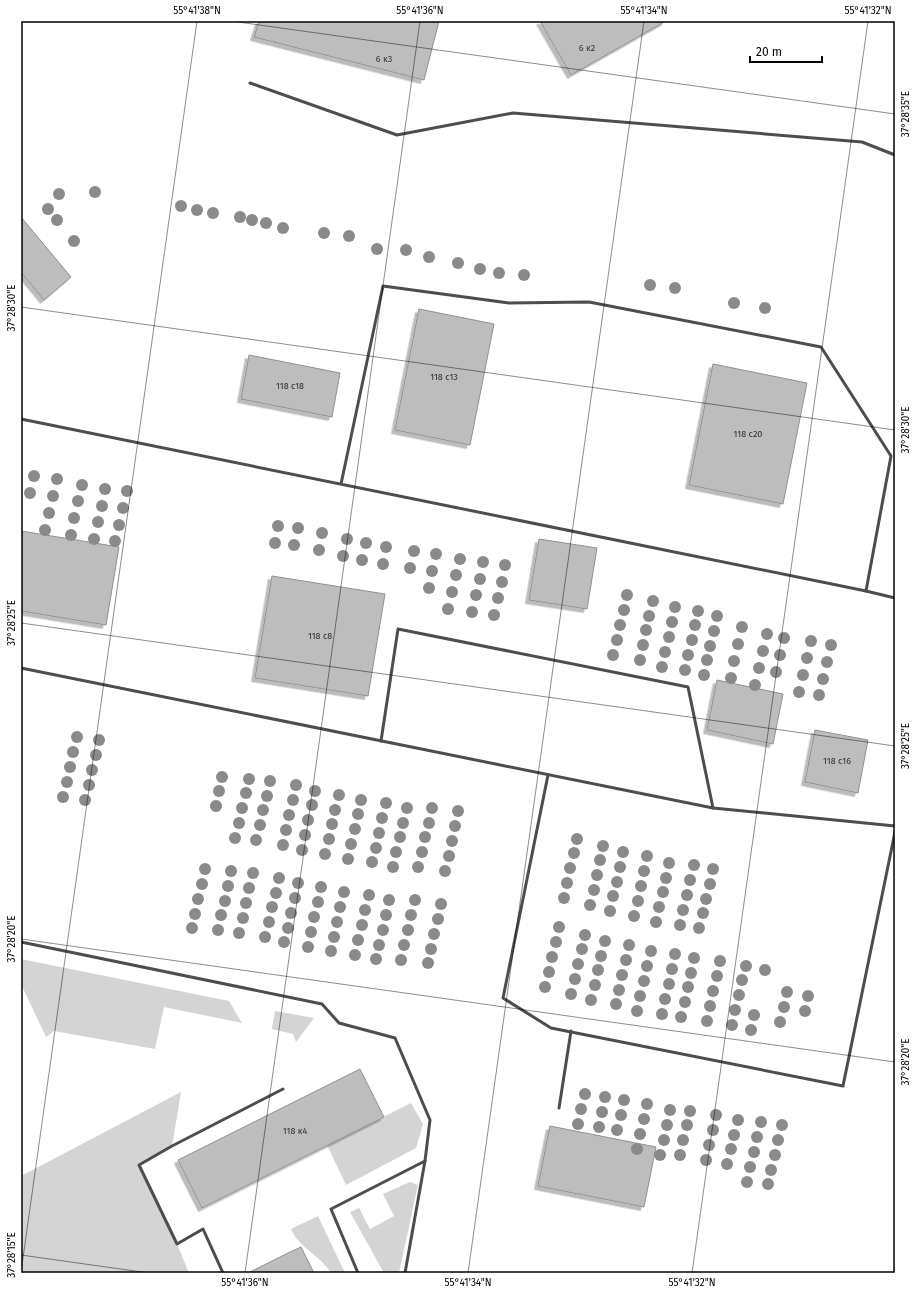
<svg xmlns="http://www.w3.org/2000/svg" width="916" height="1294" viewBox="0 0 916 1294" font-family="'Fira Sans',sans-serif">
<defs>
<filter id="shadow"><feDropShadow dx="-3.5" dy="3.5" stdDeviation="0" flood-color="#0004"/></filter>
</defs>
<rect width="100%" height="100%" fill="#fff"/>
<!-- green -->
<g fill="#d4d4d4">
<polygon points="21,959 229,1001 242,1023 164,1007 155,1049 54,1031 46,1037 21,984"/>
<polygon points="275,1011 314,1018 296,1042 293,1034 272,1029"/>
<polygon points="181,1092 172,1146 139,1165 177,1244 189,1273 21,1273 21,1176"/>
<polygon points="411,1103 423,1124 416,1148 346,1185 327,1145"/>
<polygon points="410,1182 418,1185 399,1273 384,1273 350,1212 359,1208 370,1229 394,1216 383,1194"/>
<path d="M 318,1216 L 345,1273 L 331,1273 C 320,1255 299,1248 291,1229 Z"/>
</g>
<!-- building -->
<g fill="#bdbdbd" stroke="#919191" filter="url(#shadow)">
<polygon points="259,21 439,21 424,80 254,37"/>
<polygon points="540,21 666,21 571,75"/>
<polygon points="21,217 71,277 44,300 21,272"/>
<polygon points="419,309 494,324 470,445 395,430"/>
<polygon points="249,355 340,373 332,417 241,399"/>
<polygon points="713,364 807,383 783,504 689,485"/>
<polygon points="21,531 119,547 106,625 21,611"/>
<polygon points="539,539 597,548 587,609 529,600"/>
<polygon points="272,576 385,594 368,696 255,678"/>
<polygon points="717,680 783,694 773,744 707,730"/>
<polygon points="815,730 868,740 858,793 805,782"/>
<polygon points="360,1069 384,1117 202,1208 178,1160"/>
<polygon points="550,1126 656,1147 644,1207 538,1186"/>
<polygon points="301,1247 314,1273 248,1273 288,1253"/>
</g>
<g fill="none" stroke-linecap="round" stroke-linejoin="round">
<!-- lane -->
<g stroke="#4d4d4d" stroke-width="3">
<polyline points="250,83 397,135 513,113 862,142 895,155"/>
<polyline points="21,419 866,591 891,456 821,347 589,302 509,303 383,286 341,484"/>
<polyline points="866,591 895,598"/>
<polyline points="21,668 713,808 895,826"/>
<polyline points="381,741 398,629 688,687 713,808"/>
<polyline points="548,775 503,998 551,1028 843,1086 895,832"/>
<polyline points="21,942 322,1004 339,1023 395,1038 430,1120 425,1161 405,1273"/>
<polyline points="559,1108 571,1031"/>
<polyline points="223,1273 203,1229 177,1244 139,1165 172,1146 283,1089"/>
<polyline points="358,1273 331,1209 425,1161"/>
</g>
</g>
<!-- trees -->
<g fill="#8a8a8a">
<circle cx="95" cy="192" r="6"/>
<circle cx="59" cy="194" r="6"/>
<circle cx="181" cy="206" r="6"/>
<circle cx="48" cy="209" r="6"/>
<circle cx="197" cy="210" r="6"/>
<circle cx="213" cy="213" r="6"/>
<circle cx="240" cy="217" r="6"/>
<circle cx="57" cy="220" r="6"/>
<circle cx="252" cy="220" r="6"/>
<circle cx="266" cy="223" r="6"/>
<circle cx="283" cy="228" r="6"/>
<circle cx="324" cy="233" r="6"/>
<circle cx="349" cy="236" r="6"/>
<circle cx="74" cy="241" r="6"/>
<circle cx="377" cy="249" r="6"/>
<circle cx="406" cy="250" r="6"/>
<circle cx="429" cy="257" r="6"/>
<circle cx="458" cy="263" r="6"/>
<circle cx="480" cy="269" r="6"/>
<circle cx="499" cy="273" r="6"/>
<circle cx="524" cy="275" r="6"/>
<circle cx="650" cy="285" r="6"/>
<circle cx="675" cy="288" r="6"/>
<circle cx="734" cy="303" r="6"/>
<circle cx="765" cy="308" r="6"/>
<circle cx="34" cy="476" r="6"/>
<circle cx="57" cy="479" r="6"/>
<circle cx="82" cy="485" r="6"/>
<circle cx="105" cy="489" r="6"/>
<circle cx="127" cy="491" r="6"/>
<circle cx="30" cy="493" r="6"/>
<circle cx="53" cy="496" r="6"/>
<circle cx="78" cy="501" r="6"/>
<circle cx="102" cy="506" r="6"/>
<circle cx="123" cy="508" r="6"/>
<circle cx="49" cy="513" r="6"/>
<circle cx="74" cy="518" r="6"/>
<circle cx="98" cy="522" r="6"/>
<circle cx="119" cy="525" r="6"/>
<circle cx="278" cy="526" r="6"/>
<circle cx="298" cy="528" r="6"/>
<circle cx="45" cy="530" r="6"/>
<circle cx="322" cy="533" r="6"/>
<circle cx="71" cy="535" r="6"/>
<circle cx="94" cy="539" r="6"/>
<circle cx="347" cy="539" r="6"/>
<circle cx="115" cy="541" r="6"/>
<circle cx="275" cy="543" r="6"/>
<circle cx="366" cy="543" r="6"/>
<circle cx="294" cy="545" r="6"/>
<circle cx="386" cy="547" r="6"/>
<circle cx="319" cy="550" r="6"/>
<circle cx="414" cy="551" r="6"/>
<circle cx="436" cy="554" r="6"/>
<circle cx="343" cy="556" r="6"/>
<circle cx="460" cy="559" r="6"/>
<circle cx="362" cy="560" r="6"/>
<circle cx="483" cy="562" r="6"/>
<circle cx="383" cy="564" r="6"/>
<circle cx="505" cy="565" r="6"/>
<circle cx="410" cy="568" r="6"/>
<circle cx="432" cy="571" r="6"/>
<circle cx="456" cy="575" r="6"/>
<circle cx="480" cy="579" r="6"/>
<circle cx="502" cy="582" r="6"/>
<circle cx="429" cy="588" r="6"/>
<circle cx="452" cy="592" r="6"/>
<circle cx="476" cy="595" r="6"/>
<circle cx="627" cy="595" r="6"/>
<circle cx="498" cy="598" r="6"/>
<circle cx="653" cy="601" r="6"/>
<circle cx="675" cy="607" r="6"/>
<circle cx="448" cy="609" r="6"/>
<circle cx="624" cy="610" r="6"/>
<circle cx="698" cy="611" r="6"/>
<circle cx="472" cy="612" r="6"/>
<circle cx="494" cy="615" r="6"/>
<circle cx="649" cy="616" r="6"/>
<circle cx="717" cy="616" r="6"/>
<circle cx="672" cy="622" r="6"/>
<circle cx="620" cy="625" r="6"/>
<circle cx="695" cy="625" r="6"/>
<circle cx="742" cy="627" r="6"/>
<circle cx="646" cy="630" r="6"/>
<circle cx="714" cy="631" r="6"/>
<circle cx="767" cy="634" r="6"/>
<circle cx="669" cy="637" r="6"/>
<circle cx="784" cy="638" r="6"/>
<circle cx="617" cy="640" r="6"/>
<circle cx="692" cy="640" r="6"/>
<circle cx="811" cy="641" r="6"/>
<circle cx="738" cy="644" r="6"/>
<circle cx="643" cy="645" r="6"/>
<circle cx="831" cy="645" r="6"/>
<circle cx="710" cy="646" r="6"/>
<circle cx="763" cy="651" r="6"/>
<circle cx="665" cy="652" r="6"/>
<circle cx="613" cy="655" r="6"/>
<circle cx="688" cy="655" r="6"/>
<circle cx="780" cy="655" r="6"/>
<circle cx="807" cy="658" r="6"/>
<circle cx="640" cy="660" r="6"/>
<circle cx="707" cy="660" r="6"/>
<circle cx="734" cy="661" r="6"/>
<circle cx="827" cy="662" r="6"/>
<circle cx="662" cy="667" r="6"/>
<circle cx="759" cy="668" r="6"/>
<circle cx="685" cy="670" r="6"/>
<circle cx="776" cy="672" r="6"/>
<circle cx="704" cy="675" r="6"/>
<circle cx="803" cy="675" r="6"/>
<circle cx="731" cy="678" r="6"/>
<circle cx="823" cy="679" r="6"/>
<circle cx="755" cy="685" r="6"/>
<circle cx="799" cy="692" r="6"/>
<circle cx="819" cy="695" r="6"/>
<circle cx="77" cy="737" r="6"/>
<circle cx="99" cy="740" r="6"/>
<circle cx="73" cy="752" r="6"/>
<circle cx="96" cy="755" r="6"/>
<circle cx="70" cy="767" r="6"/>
<circle cx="92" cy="770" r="6"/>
<circle cx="222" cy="777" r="6"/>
<circle cx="249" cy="779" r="6"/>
<circle cx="270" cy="781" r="6"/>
<circle cx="67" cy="782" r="6"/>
<circle cx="89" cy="785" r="6"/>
<circle cx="296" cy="785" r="6"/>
<circle cx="219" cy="791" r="6"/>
<circle cx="315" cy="791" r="6"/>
<circle cx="246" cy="793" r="6"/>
<circle cx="339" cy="795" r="6"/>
<circle cx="267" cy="796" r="6"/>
<circle cx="63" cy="797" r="6"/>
<circle cx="85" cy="800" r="6"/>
<circle cx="293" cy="800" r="6"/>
<circle cx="361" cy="800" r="6"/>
<circle cx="386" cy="803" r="6"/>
<circle cx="312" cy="805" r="6"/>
<circle cx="216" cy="806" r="6"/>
<circle cx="242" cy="808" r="6"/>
<circle cx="407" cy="808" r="6"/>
<circle cx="432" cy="808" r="6"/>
<circle cx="263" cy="810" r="6"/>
<circle cx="335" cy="810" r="6"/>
<circle cx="458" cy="811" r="6"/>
<circle cx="358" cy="814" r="6"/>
<circle cx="289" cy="815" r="6"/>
<circle cx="382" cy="818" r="6"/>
<circle cx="308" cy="820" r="6"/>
<circle cx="239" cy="823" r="6"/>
<circle cx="403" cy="823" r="6"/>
<circle cx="429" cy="823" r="6"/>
<circle cx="332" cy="824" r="6"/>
<circle cx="260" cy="825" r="6"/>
<circle cx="455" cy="826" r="6"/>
<circle cx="355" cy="829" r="6"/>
<circle cx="286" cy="830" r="6"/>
<circle cx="379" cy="833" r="6"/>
<circle cx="305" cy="835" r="6"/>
<circle cx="400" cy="837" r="6"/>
<circle cx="425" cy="837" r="6"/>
<circle cx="235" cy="838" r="6"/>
<circle cx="329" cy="839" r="6"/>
<circle cx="577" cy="839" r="6"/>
<circle cx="256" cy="840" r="6"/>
<circle cx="452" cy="841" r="6"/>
<circle cx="351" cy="844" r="6"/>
<circle cx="283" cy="845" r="6"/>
<circle cx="603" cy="846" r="6"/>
<circle cx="376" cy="848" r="6"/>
<circle cx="302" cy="850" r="6"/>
<circle cx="396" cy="852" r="6"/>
<circle cx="422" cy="852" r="6"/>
<circle cx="623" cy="852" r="6"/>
<circle cx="574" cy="853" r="6"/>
<circle cx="325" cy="854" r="6"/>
<circle cx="449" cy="856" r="6"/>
<circle cx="647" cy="856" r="6"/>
<circle cx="348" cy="859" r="6"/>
<circle cx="600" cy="860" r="6"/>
<circle cx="372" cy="862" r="6"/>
<circle cx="669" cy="863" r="6"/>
<circle cx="694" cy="865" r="6"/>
<circle cx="393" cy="867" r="6"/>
<circle cx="418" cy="867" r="6"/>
<circle cx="620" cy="867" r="6"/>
<circle cx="570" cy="868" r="6"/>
<circle cx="205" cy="869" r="6"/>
<circle cx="713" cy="869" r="6"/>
<circle cx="231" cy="871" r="6"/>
<circle cx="445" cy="871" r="6"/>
<circle cx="644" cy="871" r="6"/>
<circle cx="253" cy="873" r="6"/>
<circle cx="597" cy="875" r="6"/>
<circle cx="279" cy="878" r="6"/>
<circle cx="666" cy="878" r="6"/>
<circle cx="690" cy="880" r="6"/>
<circle cx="617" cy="882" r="6"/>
<circle cx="298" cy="883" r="6"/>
<circle cx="567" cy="883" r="6"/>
<circle cx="202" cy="884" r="6"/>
<circle cx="710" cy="884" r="6"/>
<circle cx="228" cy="886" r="6"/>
<circle cx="641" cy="886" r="6"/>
<circle cx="321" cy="887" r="6"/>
<circle cx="249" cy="888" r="6"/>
<circle cx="594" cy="890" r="6"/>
<circle cx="344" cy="892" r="6"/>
<circle cx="663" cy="892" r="6"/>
<circle cx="276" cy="893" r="6"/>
<circle cx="369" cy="895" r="6"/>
<circle cx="687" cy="895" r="6"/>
<circle cx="613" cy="896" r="6"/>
<circle cx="295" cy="898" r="6"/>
<circle cx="564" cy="898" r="6"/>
<circle cx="198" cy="899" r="6"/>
<circle cx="706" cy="899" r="6"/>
<circle cx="389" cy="900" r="6"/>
<circle cx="415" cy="900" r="6"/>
<circle cx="225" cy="901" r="6"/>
<circle cx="638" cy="901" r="6"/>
<circle cx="318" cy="902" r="6"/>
<circle cx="246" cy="903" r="6"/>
<circle cx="441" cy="904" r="6"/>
<circle cx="590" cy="905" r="6"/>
<circle cx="272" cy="907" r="6"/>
<circle cx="340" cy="907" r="6"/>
<circle cx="659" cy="907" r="6"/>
<circle cx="365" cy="910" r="6"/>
<circle cx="683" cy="910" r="6"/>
<circle cx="610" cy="911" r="6"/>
<circle cx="291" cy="913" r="6"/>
<circle cx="703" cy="913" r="6"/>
<circle cx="195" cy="914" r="6"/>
<circle cx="221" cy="915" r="6"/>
<circle cx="386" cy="915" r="6"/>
<circle cx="411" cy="915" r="6"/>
<circle cx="634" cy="916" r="6"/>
<circle cx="314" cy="917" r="6"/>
<circle cx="243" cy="918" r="6"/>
<circle cx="438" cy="919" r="6"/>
<circle cx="269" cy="922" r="6"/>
<circle cx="337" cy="922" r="6"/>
<circle cx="656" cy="922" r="6"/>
<circle cx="362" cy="925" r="6"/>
<circle cx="680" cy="925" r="6"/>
<circle cx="559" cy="927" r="6"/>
<circle cx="192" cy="928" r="6"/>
<circle cx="288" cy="928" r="6"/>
<circle cx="699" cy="928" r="6"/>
<circle cx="218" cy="930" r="6"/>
<circle cx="383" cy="930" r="6"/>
<circle cx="408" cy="930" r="6"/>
<circle cx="311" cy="932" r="6"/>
<circle cx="239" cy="933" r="6"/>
<circle cx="434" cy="934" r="6"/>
<circle cx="585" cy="935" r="6"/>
<circle cx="265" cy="937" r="6"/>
<circle cx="334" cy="937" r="6"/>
<circle cx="358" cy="940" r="6"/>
<circle cx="605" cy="941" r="6"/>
<circle cx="284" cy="942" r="6"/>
<circle cx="556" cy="942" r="6"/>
<circle cx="379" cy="945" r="6"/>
<circle cx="404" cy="945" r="6"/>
<circle cx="629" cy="945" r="6"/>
<circle cx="308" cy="947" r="6"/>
<circle cx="431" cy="949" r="6"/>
<circle cx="582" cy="949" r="6"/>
<circle cx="331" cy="951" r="6"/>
<circle cx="651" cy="951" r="6"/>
<circle cx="675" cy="954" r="6"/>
<circle cx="355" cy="955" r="6"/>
<circle cx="601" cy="956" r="6"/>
<circle cx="552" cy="957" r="6"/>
<circle cx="694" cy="958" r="6"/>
<circle cx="376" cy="959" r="6"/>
<circle cx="401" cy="960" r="6"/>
<circle cx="626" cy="960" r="6"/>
<circle cx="720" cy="961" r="6"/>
<circle cx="428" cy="963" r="6"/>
<circle cx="578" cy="964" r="6"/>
<circle cx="647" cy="966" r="6"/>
<circle cx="746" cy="966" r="6"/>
<circle cx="672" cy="969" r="6"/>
<circle cx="598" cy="970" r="6"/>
<circle cx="765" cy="970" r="6"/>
<circle cx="549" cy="972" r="6"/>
<circle cx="691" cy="973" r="6"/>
<circle cx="622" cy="975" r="6"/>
<circle cx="717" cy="976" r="6"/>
<circle cx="575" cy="979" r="6"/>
<circle cx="742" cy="980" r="6"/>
<circle cx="644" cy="981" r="6"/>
<circle cx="669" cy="984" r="6"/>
<circle cx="595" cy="985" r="6"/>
<circle cx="545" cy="987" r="6"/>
<circle cx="688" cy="987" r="6"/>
<circle cx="619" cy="990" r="6"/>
<circle cx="713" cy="991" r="6"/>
<circle cx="787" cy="992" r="6"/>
<circle cx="571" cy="994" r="6"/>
<circle cx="739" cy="995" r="6"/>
<circle cx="640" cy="996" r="6"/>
<circle cx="808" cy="996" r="6"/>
<circle cx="665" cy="999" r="6"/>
<circle cx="591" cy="1000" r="6"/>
<circle cx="685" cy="1002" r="6"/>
<circle cx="616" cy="1004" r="6"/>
<circle cx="710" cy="1006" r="6"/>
<circle cx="784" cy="1007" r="6"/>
<circle cx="735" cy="1010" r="6"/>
<circle cx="637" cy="1011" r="6"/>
<circle cx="805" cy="1011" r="6"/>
<circle cx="662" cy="1014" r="6"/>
<circle cx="754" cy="1015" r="6"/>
<circle cx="681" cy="1017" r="6"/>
<circle cx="707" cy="1021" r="6"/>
<circle cx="780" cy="1022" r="6"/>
<circle cx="732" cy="1025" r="6"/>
<circle cx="751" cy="1030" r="6"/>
<circle cx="585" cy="1094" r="6"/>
<circle cx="605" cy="1097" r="6"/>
<circle cx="624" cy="1100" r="6"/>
<circle cx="647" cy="1104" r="6"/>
<circle cx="581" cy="1109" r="6"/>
<circle cx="670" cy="1110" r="6"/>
<circle cx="690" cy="1111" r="6"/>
<circle cx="602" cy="1112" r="6"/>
<circle cx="621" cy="1115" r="6"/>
<circle cx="716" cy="1115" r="6"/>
<circle cx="644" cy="1119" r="6"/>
<circle cx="738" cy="1120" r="6"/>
<circle cx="761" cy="1122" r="6"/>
<circle cx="578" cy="1124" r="6"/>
<circle cx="667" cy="1125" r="6"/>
<circle cx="687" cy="1125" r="6"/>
<circle cx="782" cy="1125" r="6"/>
<circle cx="599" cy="1127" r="6"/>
<circle cx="617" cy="1130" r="6"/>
<circle cx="713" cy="1130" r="6"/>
<circle cx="640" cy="1134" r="6"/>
<circle cx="734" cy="1135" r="6"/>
<circle cx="757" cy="1137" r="6"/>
<circle cx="664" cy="1140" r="6"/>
<circle cx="683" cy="1140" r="6"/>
<circle cx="778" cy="1140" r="6"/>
<circle cx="709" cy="1145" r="6"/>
<circle cx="637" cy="1149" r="6"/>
<circle cx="731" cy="1149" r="6"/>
<circle cx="754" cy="1152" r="6"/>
<circle cx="660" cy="1155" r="6"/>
<circle cx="680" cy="1155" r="6"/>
<circle cx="775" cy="1155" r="6"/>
<circle cx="706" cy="1160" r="6"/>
<circle cx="727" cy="1164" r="6"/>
<circle cx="750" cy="1167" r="6"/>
<circle cx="771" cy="1170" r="6"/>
<circle cx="747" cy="1182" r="6"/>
<circle cx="768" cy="1184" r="6"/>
</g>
<!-- ticks -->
<path fill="none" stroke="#000" stroke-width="1" stroke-opacity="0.45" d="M 231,21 L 895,114M 21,307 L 895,430M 21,623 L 895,746M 21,939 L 895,1062M 21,1255 L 149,1273M 21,1272 L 197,21M 245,1273 L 420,21M 468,1273 L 644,21M 692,1273 L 868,21"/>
<g text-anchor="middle" stroke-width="3" stroke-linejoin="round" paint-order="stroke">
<!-- number labels -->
<g font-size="9" fill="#2f2f2f">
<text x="587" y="51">6 к2</text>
<text x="384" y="62">6 к3</text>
<text x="444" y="380">118 с13</text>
<text x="290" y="389">118 с18</text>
<text x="748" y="437">118 с20</text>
<text x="320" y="639">118 с8</text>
<text x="837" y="764">118 с16</text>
<text x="295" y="1134">118 к4</text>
</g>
</g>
<!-- border -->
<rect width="916" height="1294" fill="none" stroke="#ffffff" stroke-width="44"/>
<!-- scale -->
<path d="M750 56v6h72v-6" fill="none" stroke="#000000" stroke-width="2"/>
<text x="756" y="56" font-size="12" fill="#000000" stroke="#ffffff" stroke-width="3" paint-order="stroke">20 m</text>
<rect x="22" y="22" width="872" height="1250" fill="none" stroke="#000" stroke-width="1.5"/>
<g font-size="10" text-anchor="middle" fill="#000">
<text x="197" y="14">55°41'38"N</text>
<text x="420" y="14">55°41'36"N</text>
<text x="644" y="14">55°41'34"N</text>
<text x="868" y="14">55°41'32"N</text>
<text transform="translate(905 114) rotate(-90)" y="4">37°28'35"E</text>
<text transform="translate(11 308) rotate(-90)" y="4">37°28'30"E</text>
<text transform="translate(905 430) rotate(-90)" y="4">37°28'30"E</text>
<text transform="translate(11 623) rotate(-90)" y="4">37°28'25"E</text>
<text transform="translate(905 746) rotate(-90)" y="4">37°28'25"E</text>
<text transform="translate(11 939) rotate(-90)" y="4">37°28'20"E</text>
<text transform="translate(905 1062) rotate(-90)" y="4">37°28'20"E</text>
<text transform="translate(11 1255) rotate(-90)" y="4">37°28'15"E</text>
<text x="245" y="1286">55°41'36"N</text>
<text x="468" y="1286">55°41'34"N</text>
<text x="692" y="1286">55°41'32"N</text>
</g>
</svg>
